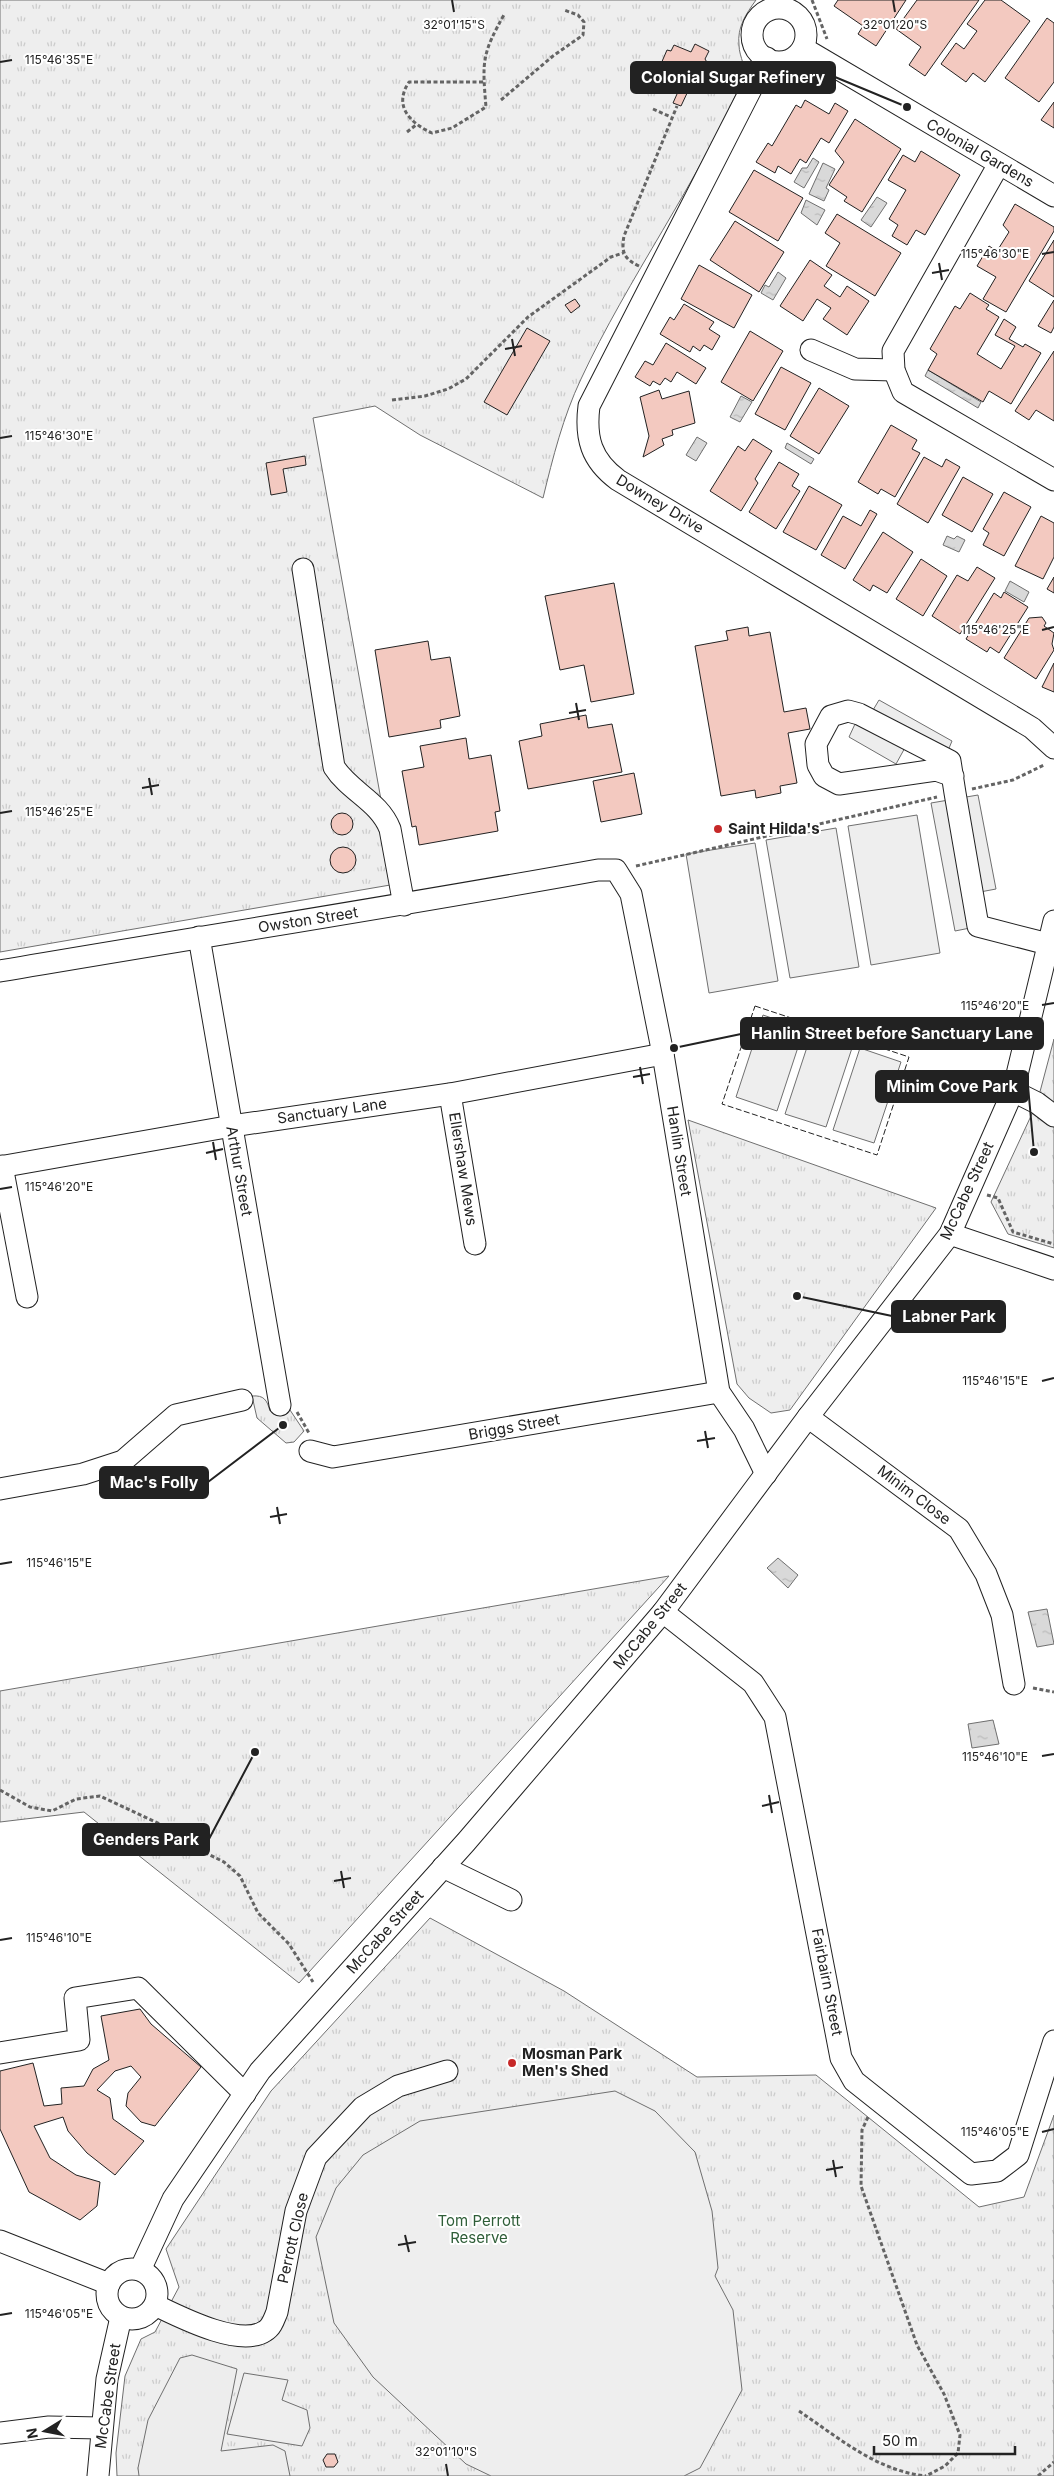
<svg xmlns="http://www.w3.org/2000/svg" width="1054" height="2476" viewBox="0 0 1054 2476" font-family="Inter,sans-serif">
<defs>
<pattern id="grass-tufts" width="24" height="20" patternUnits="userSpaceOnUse" patternTransform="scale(1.25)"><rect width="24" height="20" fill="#eee"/><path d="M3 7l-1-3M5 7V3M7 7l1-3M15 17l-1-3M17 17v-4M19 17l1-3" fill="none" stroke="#ccc"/></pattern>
<pattern id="water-ripples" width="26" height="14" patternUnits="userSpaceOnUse" patternTransform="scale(1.25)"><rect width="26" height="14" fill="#d9d9d9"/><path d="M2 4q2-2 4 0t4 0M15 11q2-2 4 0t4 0" fill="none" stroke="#bababa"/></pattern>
</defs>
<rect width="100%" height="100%" fill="#fff"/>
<!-- grass -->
<g fill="url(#grass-tufts)" stroke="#6f6f6f">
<path d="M 0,0 L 756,0 C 746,14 737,27 739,45 C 739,58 748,67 742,81 C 698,183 628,278 581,379 C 563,417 553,457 543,498 L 420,435 L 375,406 L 313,418 L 396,884 L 0,952 Z"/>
<polygon points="1054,1039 1054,1248 1008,1234 991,1202 1037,1103"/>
<polygon points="688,1120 936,1208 790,1410 771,1413 749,1398 737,1384"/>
<path d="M 252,1396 C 264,1395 267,1400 270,1411 L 288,1407 L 304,1431 L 294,1442 L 286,1443 L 257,1418 Z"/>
<polygon points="669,1576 299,1983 84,1812 0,1822 0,1691"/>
<polygon points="430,1918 564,1991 697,2077 816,2075 979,2207 1024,2197 1054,2115 1054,2476 117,2476 116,2453 125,2376 141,2339 155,2332 179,2287 166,2249 271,2091"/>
</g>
<!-- pitch -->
<g fill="#eee" stroke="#6f6f6f">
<polygon points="917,815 940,953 871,965 848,826"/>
<polygon points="836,828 859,967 790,978 766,840"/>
<polygon points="755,843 778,981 709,993 686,854"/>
<polygon points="763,1015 804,1029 777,1111 736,1097"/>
<polygon points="812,1032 853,1045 826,1127 785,1114"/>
<polygon points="860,1048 901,1062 874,1143 833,1130"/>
<polygon points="615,2091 655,2111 695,2152 712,2211 718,2268 715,2276 733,2310 742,2390 700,2468 684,2476 491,2476 466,2464 373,2377 334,2323 316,2237 336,2188 363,2155 420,2121"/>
<polygon points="244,2373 288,2380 282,2400 307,2410 310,2428 302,2446 227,2434"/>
</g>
<!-- parking -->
<g fill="#ededed" stroke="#6f6f6f">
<polygon points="879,700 952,741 947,753 912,735 896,764 849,737 855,724 863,727"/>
<polygon points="978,795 996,889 964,895 970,928 955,931 931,803"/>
<polygon points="192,2355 237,2369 221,2451 273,2445 285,2451 290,2476 139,2476 138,2468 148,2420 180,2358"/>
</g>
<!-- water -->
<g fill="url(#water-ripples)" stroke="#6f6f6f">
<polygon points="813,158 819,162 804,188 794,182 802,168 807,168"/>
<polygon points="823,163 835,169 826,188 829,190 824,201 809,194"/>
<polygon points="877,197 887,203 871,227 861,220"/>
<polygon points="806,200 825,210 817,225 801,213"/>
<polygon points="778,272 786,278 773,300 761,293 765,285 769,287"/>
<polygon points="928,370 981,402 978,408 925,376"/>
<polygon points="741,396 752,402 740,422 730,417"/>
<polygon points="697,437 707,443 696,461 686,455"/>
<polygon points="787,443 814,459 811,464 785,448"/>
<polygon points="947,536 954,539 957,536 965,540 959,552 943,545"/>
<polygon points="1010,581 1029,592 1024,602 1005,591"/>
<polygon points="778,1558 798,1575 788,1588 767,1568"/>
<polygon points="1047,1609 1054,1644 1037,1647 1028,1612"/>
<polygon points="993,1720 999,1744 972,1748 968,1724"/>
</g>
<!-- building -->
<g fill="#f3c9c0" stroke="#222">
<polygon points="838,0 906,0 876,46 858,34 863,26 834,6"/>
<polygon points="917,0 979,0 925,76 909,65 921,47 896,29"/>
<polygon points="985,0 1001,0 1030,21 985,82 973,73 966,82 941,64 956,43 964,49 977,31 967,24"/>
<polygon points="1047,18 1054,23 1054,82 1039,102 1005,78"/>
<polygon points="695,44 709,51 705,59 708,64 704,74 701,73 693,90 689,89 681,106 673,103 681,85 657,73 667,50 671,51 674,45 691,52"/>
<polygon points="805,100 829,114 835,103 848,111 829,143 821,138 806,163 800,159 791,174 778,166 775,173 756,162 768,143 772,146 796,105 801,108"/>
<polygon points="1054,102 1054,128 1041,120"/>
<polygon points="855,119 901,149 862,212 844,201 847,197 829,185 844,162 835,151"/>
<polygon points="921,151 960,175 925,235 916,230 907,245 892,236 898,225 889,219 906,190 888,180 903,155 915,162"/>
<polygon points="754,170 803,198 778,241 729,212"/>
<polygon points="1015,204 1054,227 1054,231 1006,312 983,299 996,277 977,266 989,246 997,251 1009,232 1003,225"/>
<polygon points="837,214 901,253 875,296 826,266 840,243 825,233"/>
<polygon points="735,221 784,252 759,292 710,260"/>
<polygon points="1054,240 1054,297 1029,281"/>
<polygon points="810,260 832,275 824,286 840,297 847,286 869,301 847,335 823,319 831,308 817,299 803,321 780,306"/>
<polygon points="699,265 752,295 734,328 681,299"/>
<polygon points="970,293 989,305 986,309 999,317 977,354 1001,369 1015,346 995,335 1004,319 1016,327 1009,339 1023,347 1025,344 1041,353 1011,404 989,391 983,402 928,370 937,354 930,349 955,306 960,309"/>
<polygon points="575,299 580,306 571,313 565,305"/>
<polygon points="1054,300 1054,327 1051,333 1038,326"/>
<polygon points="684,304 714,322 709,329 720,336 712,350 704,345 700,351 693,346 690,352 660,334 670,317 674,320"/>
<polygon points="527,328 550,341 507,415 484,402"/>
<polygon points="750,331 783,351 753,401 721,382"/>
<polygon points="666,343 706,368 696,384 677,372 671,382 665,378 660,385 653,381 650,386 635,377 645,361 653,365"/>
<polygon points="1054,351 1054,421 1036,410 1029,420 1015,411"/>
<polygon points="781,367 811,383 785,430 755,414"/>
<polygon points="819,388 849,406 819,454 790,436"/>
<polygon points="659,390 662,399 689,391 695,423 672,430 673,435 662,439 664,445 643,457 649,436 640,397"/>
<polygon points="891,425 917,440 912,449 920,453 895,497 881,489 878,494 858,482"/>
<polygon points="753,439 772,451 755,479 758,483 741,511 710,491 738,446 745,451"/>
<polygon points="305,456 306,465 283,469 287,492 271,495 266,463"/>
<polygon points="924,457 942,467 946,459 960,467 928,523 897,504"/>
<polygon points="779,462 799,474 792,486 800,491 776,529 749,512"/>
<polygon points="963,477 993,494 972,532 942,515"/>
<polygon points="809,486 842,505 816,550 783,532"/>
<polygon points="1004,492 1031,507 1004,556 983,545 989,533 983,529"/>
<polygon points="870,510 877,514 845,569 821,555 843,516 861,526"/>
<polygon points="1041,516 1054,523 1054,557 1043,579 1015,566"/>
<polygon points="883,532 913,552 887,593 873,585 870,591 853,580"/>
<polygon points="921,559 947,576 923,616 896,599"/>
<polygon points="977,567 995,578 960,634 932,616 957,575 968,581"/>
<polygon points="1054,577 1054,593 1047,589"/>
<polygon points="614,583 634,694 591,702 584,665 560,670 545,596"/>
<polygon points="1004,592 1028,607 999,653 990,647 987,652 966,639 994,593 1001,598"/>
<polygon points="1042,617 1046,623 1044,626 1054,633 1052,644 1054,650 1036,679 1004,658 1029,618"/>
<polygon points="748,627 749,636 770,632 784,712 806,708 810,729 788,733 797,783 780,786 781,793 756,798 755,790 721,796 695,646 728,640 726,631"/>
<polygon points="428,641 431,660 450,657 460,716 440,720 441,728 389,737 375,650"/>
<polygon points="1054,663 1054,692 1042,687"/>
<polygon points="586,715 588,728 612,724 622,772 528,789 519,741 542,736 540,724"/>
<polygon points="466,738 469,759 491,755 500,811 495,812 498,831 419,845 416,826 412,827 402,771 424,767 420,746"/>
<polygon points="634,773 642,814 601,822 593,781"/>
<circle cx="342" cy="824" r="11"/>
<circle cx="343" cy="860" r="13"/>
<polygon points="140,2009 151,2024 201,2067 155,2126 141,2122 126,2106 128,2093 141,2077 131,2066 115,2071 97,2090 110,2098 113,2119 144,2141 115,2175 87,2153 68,2131 63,2117 34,2126 50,2158 76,2175 100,2182 97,2206 80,2220 29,2192 0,2129 0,2071 33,2063 44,2106 62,2104 61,2088 84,2086 93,2069 109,2060 101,2016"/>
<polygon points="327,2454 335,2454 338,2462 334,2467 326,2467 323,2460"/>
</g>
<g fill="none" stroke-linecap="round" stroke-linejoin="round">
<!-- minor casing -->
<g stroke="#222" stroke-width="23">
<g id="minor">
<circle cx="779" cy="35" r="27"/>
<polyline points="803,48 1054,196"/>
<path d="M 767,58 L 589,406 C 585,438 591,460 618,480 L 1032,728 L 1054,748"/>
<polyline points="999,164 893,351 894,370 903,392 1054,480"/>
<polyline points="811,350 855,369 894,370"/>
<path d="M 303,569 L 334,767 C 350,792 379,801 390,829 L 404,905"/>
<polyline points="953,776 936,770 839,784 824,776 818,765 816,744 831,716 848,711 859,714 950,761 955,793 978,926 1048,944"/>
<polyline points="199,937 280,1405"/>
<path d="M 0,971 C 199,937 399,906 598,870 L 616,870 L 631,894 L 663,1054 L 719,1392 L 744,1429 L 766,1474"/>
<polyline points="1013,1091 1037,1103 1054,1116"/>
<polyline points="450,1094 475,1244"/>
<polyline points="2,1166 27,1297"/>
<polyline points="0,1167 232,1126 450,1094 663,1054"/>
<polyline points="950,1234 1054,1269"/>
<polyline points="808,1417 959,1529 986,1574 1002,1615 1014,1684"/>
<polyline points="310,1451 333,1457 719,1392"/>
<polyline points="0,1489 83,1474 123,1461 176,1415 242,1400"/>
<polyline points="663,1612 753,1683 775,1717 841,2058 854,2081 971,2174 997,2171 1018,2155 1054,2041"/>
<polyline points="443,1867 511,1900"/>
<polyline points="0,2053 79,2040 75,1998 138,1988 245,2094"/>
<polyline points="0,2241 109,2284"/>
<circle cx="132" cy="2294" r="25"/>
<polyline points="140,2270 173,2199 260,2071 466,1842 663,1612 808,1417 950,1234 1013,1091 1054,921"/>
<path d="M 155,2305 C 180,2317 240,2348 265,2331 C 272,2327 274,2319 277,2312 L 296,2211 L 316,2157 L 363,2107 L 398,2086 L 447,2071"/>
<polyline points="0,2433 49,2427 101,2428"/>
<polyline points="98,2476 107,2379 121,2317"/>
</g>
</g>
<!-- path -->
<g stroke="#646464" stroke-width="3" stroke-dasharray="4 2.5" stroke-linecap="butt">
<polyline points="812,0 827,39"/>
<polyline points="782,72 795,67"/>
<path d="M 483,82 L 409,82 C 393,106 410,123 432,133 L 452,128 L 486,107 C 482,60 482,54 505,13"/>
<polyline points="501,100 553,56 583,35 584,22 578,15 564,10"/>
<polyline points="653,109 671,117"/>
<polyline points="407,132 416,125"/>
<path d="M 639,266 C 624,259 621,252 624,236 L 677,106"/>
<polyline points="392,400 425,396 448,389 466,379 528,317 611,257 623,253"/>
<polyline points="972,789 1013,780 1044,765"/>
<polyline points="636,866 937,797"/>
<polyline points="987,1195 998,1198 1013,1232 1054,1244"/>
<polyline points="297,1412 309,1433"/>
<polyline points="1033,1688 1054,1692"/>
<polyline points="0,1790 30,1807 52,1811 76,1799 100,1796 164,1826 182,1841 224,1862 240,1876 258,1913 289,1944 313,1982"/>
<polyline points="868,2117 862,2130 861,2186 917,2345 944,2394 960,2435 958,2453 945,2466 926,2476"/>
<path d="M 799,2411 C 839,2438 877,2471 926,2476"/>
<polyline points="1038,2476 1054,2462"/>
</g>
<!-- minor -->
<use href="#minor" stroke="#fff" stroke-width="21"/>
<!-- fence -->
<polygon stroke="#222" stroke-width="1" stroke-dasharray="6 2.5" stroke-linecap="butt" points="755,1006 909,1057 877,1155 722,1104"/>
</g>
<!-- ticks -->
<path fill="none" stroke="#222" stroke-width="2" d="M 452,0 L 454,12M 893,0 L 895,12M 0,62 L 12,60M 1042,254 L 1054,252M 939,263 L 942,280M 932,273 L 949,270M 512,339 L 515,356M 505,349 L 522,346M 0,438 L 12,436M 1042,630 L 1054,627M 576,703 L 579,720M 569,713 L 586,710M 149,778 L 152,795M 142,788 L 159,785M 0,813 L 12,811M 1042,1005 L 1054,1003M 640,1067 L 643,1084M 633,1077 L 650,1074M 213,1142 L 216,1160M 206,1153 L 223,1149M 0,1189 L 12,1187M 1042,1381 L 1054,1378M 705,1431 L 708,1448M 697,1441 L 715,1438M 277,1507 L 280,1524M 270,1517 L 287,1514M 0,1564 L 12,1562M 1042,1756 L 1054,1754M 769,1795 L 772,1813M 762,1806 L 779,1802M 341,1871 L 344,1888M 334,1881 L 351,1878M 0,1940 L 12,1938M 1042,2132 L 1054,2129M 833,2160 L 836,2177M 826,2170 L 843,2167M 405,2235 L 409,2252M 398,2245 L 416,2242M 0,2315 L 12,2313M 446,2464 L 448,2476"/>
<!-- markers -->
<g fill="#c62828" stroke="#fff" stroke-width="2">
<circle cx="718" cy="829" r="5"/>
<circle cx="512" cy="2063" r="5"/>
</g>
<g text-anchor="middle" stroke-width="4" stroke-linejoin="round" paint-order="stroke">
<!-- street labels -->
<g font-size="15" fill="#222" stroke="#fff">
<text transform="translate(980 153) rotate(30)" y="5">Colonial Gardens</text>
<text transform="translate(660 504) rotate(31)" y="5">Downey Drive</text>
<text transform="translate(308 920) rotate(-9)" y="5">Owston Street</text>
<text transform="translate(332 1111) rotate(-8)" y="5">Sanctuary Lane</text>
<text transform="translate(679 1151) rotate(81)" y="5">Hanlin Street</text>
<text transform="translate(463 1169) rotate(81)" y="5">Ellershaw Mews</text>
<text transform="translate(239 1171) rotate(80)" y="5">Arthur Street</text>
<text transform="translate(967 1191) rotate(-65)" y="5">McCabe Street</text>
<text transform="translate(514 1427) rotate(-10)" y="5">Briggs Street</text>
<text transform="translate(914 1495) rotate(37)" y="5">Minim Close</text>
<text transform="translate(650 1626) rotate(-51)" y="5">McCabe Street</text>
<text transform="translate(385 1932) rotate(-48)" y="5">McCabe Street</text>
<text transform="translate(827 1982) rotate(79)" y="5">Fairbairn Street</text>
<text transform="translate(293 2238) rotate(-77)" y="5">Perrott Close</text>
<text transform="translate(108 2396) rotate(-82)" y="5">McCabe Street</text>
</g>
<!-- poi labels -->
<g font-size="15" font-weight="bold" fill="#222" stroke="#fff" text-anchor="start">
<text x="728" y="834">Saint Hilda's</text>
<text x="522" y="2059">Mosman Park<tspan x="522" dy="17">Men's Shed</tspan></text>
</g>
<!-- park labels -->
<g font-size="15" fill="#2f5e38" stroke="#fff">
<text x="479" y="2226">Tom Perrott<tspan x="479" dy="17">Reserve</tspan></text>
</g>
</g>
<g font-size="12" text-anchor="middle" fill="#222" stroke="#fff" stroke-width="4" stroke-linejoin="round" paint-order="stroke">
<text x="454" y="29">32°01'15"S</text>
<text x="895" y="29">32°01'20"S</text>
<text x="59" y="64">115°46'35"E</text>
<text x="995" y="258">115°46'30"E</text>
<text x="59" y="440">115°46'30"E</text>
<text x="995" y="634">115°46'25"E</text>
<text x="59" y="816">115°46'25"E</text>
<text x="995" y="1010">115°46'20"E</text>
<text x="59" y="1191">115°46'20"E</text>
<text x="995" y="1385">115°46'15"E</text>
<text x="59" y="1567">115°46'15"E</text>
<text x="995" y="1761">115°46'10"E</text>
<text x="59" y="1942">115°46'10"E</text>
<text x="995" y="2136">115°46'05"E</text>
<text x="59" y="2318">115°46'05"E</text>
<text x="446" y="2456">32°01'10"S</text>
</g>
<!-- callouts -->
<path fill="none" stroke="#222" stroke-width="2" d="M907 107L835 77M674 1048L741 1034M1034 1152L1028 1086M797 1296L892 1316M283 1425L208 1482M255 1752L209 1839"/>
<g fill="#222" stroke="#fff" stroke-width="2">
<circle cx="907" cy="107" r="5"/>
<circle cx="674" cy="1048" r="5"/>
<circle cx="1034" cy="1152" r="5"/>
<circle cx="797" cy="1296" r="5"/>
<circle cx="283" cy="1425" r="5"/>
<circle cx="255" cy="1752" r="5"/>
</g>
<g fill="#222" stroke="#222" stroke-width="2">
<rect x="631" y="62" width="204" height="31" rx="5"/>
<rect x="741" y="1018" width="302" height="31" rx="5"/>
<rect x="876" y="1071" width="152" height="31" rx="5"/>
<rect x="892" y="1301" width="113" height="31" rx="5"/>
<rect x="100" y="1467" width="108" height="31" rx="5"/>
<rect x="83" y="1824" width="126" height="31" rx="5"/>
</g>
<g font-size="16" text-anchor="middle" font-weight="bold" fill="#fff">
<text x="733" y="83">Colonial Sugar Refinery</text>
<text x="892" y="1039">Hanlin Street before Sanctuary Lane</text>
<text x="952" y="1092">Minim Cove Park</text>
<text x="949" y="1322">Labner Park</text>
<text x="154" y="1488">Mac's Folly</text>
<text x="146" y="1845">Genders Park</text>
</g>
<!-- north arrow -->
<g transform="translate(45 2431) rotate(260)" stroke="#ffffff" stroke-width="4" paint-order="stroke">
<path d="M0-4L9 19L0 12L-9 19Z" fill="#222222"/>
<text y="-8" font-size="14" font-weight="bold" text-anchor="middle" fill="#222222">N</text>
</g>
<!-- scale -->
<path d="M874 2446v8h141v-8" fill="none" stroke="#222222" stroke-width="2.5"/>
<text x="882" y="2446" font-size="15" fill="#222222" stroke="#ffffff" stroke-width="4" paint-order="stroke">50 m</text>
</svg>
